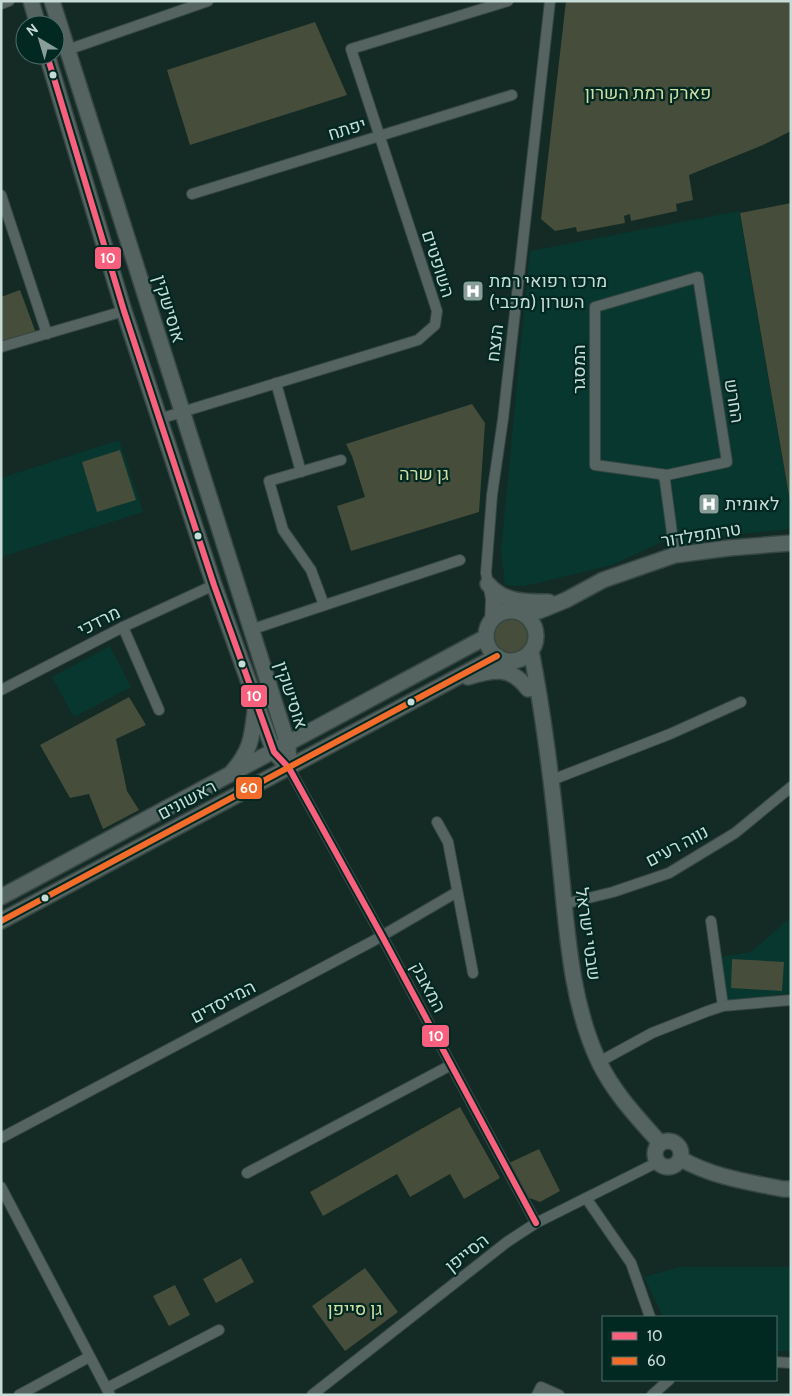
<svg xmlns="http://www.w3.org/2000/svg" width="792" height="1396" viewBox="0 0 792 1396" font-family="Cabin,Heebo,sans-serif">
<rect width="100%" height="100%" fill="#142a25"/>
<!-- built -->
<g fill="#07372f">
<polygon points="739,211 791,508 791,529 662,542 612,565 525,586 505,585 501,550 530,251"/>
<polygon points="119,440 143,512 1,557 1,478"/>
<polygon points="110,646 131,687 74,717 52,677"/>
<polygon points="791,917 791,993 728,1001 720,957 751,952"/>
<polygon points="680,1267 791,1267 791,1351 776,1351 776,1317 663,1317 644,1277"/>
</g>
<!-- green -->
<g fill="#464d3b">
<polygon points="566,1 789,1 791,5 791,131 763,145 689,175 693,200 676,204 677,211 631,221 630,214 624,216 625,223 577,232 576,227 555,231 541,219"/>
<polygon points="315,22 347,95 190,145 167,70"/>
<polygon points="791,203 791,507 740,213"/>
<polygon points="20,290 36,333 1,344 1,297"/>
<polygon points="472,404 485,423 479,512 351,551 337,506 365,497 352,456 346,444"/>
<polygon points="120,450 136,500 97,512 82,462"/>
<circle cx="511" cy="636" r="18"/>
<polygon points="129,697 146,725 116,739 127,791 139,810 103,829 89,794 70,798 40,745"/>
<polygon points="732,959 784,962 782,991 731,988"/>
<polygon points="460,1107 500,1178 464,1199 450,1174 410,1197 397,1174 323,1216 310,1192"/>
<polygon points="539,1149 560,1191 540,1202 527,1197 509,1163"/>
<polygon points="241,1258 254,1282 216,1303 203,1279"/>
<polygon points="365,1268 398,1312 345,1351 312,1306"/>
<polygon points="175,1285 190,1315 169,1326 153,1296"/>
</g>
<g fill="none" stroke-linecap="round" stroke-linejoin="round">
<!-- street casing -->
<g stroke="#364643" stroke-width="12">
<g id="street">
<polyline points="1,4 9,1"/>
<polyline points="67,50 208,1"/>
<polyline points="192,194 512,95"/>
<polyline points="1,195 47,334"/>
<polygon points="698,277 727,462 667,475 595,465 595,307"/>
<polyline points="1,347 124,311"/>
<polyline points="276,383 301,472"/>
<polyline points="159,419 418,340 435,325 437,311 351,49 508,1"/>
<polyline points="663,475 665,481 675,555"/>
<polyline points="491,599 504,612"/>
<polyline points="324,605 311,570 283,530 269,481 341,460"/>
<polyline points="490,622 491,599 486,573 492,495 503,419 550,1"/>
<polyline points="123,627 159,710"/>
<polyline points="250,630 460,560"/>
<polyline points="1,690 123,627 214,585"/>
<polyline points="289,768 382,936 536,1223"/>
<polyline points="552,780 670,734 741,702"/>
<polyline points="437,822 448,842 473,973"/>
<polyline points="564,904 613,892 669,873 735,833 791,787"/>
<polyline points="711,921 723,1006"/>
<polyline points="599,1062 652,1033 708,1011 723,1006 791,1000"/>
<polyline points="1,1138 373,941 457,892"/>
<polyline points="247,1173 451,1065"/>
<polyline points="1,1187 110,1395"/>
<polyline points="586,1198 631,1263 650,1317"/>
<polyline points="776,1362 791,1363"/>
<polyline points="107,1388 219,1330"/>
<polyline points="19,1395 89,1357"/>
<polyline points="312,1395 507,1242 536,1223 658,1162"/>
<polyline points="537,1395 541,1387 559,1395"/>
<polyline points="652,1395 669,1380"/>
</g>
</g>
<!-- secondary casing -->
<g stroke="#364643" stroke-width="18">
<g id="secondary">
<polyline points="31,1 38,25"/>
<polyline points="52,1 288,745 289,768"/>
<polyline points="47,55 124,311 214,585 274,752 289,768"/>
<path d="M 488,584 C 504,603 527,602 549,602"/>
<circle cx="511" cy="636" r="25"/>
<polyline points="519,612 531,613 539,611 566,600 603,580 675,555 729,548 791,543"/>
<path d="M 531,651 C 545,721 553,791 560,862 C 567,928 570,1001 599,1062 C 614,1093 637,1117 660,1143"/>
<path d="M 468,677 C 494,669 511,666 528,689"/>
<path d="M 233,771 C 253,748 252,733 256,704"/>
<polyline points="1,897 486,637"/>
<polyline points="1,921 497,656"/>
<circle cx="668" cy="1154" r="13"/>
<path d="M 681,1159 C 713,1177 748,1182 783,1189 L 791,1189"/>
</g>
</g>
<!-- street -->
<use href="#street" stroke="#556460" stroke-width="10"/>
<!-- secondary -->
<use href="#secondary" stroke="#556460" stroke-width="15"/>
<!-- bus-1 casing -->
<g stroke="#012821" stroke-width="10">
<polyline id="bus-1" points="47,55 124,311 214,585 274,752 289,768 382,936 536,1223"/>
</g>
<!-- bus-2 casing -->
<g stroke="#012821" stroke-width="10">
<polyline id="bus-2" points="1,921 497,656"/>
</g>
<!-- bus-1 -->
<use href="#bus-1" stroke="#f8607d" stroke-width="6"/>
<!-- bus-2 -->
<use href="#bus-2" stroke="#f36c2b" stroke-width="6"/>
</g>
<!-- icons -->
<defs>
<g id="hospital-square" transform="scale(1.125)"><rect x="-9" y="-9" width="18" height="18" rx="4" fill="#899e99" stroke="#012821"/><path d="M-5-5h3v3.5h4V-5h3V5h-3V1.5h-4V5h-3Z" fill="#fff"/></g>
</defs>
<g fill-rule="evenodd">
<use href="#hospital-square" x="473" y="291"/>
<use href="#hospital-square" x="709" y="504"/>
</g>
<!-- markers -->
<g fill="#c8dcd7" stroke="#012821" stroke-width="2">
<circle cx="53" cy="75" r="4.5"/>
<circle cx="198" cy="536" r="4.5"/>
<circle cx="242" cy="664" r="4.5"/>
<circle cx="411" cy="702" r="4.5"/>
<circle cx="45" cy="898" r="4.5"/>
</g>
<g text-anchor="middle" stroke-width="4.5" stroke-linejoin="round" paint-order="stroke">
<!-- park labels -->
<g font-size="18" fill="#d1dea5" stroke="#012821">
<text x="648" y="99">פארק רמת השרון</text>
<text x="424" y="480">גן שרה</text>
<text x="355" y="1315">גן סייפן</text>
</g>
<!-- street labels -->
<g font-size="18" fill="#c8dcd7" stroke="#012821">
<text transform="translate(347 129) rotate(-17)" y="6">יפתח</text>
<text transform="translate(438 264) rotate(72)" y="6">השופטים</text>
<text transform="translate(169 309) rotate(73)" y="6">אוסישקין</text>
<text transform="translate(495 343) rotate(-83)" y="6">הנצח</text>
<text transform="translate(579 369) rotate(-90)" y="6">המסגר</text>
<text transform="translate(734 401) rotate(81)" y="6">החרש</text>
<text transform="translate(701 535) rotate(-9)" y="6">טרומפלדור</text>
<text transform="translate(99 621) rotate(-27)" y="6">מרדכי</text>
<text transform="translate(291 695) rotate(72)" y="6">אוסישקין</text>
<text transform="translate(187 800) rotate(-28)" y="6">ראשונים</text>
<text transform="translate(677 846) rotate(-28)" y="6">נווה רעים</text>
<text transform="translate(588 934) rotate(82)" y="6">שבטי ישראל</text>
<text transform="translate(428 987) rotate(62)" y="6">המאבק</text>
<text transform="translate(223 1002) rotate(-28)" y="6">המייסדים</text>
<text transform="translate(467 1253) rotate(-38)" y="6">הסייפן</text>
</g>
<!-- poi labels -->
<g font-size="18" fill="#c8dcd7" stroke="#012821" text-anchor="start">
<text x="489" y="287">מרכז רפואי רמת<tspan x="489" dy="21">השרון (מכבי)</tspan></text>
<text x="725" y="510">לאומית</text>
</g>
</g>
<g stroke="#012821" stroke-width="2">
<rect x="94" y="246" width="28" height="24" rx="5" fill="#f8607d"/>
<rect x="240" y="684" width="28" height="24" rx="5" fill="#f8607d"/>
<rect x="235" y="776" width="28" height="24" rx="5" fill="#f36c2b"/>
<rect x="421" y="1024" width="29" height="24" rx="5" fill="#f8607d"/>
</g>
<g font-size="14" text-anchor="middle" font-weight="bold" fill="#fff">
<text x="108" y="263">10</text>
<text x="254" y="701">10</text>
<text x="249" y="793">60</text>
<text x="436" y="1041">10</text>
</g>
<!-- border -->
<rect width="792" height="1396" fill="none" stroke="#c8dcd7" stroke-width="5"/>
<!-- legend -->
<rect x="602" y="1316" width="175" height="65" fill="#012821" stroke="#51706a"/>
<rect x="612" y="1332" width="25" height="8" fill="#f8607d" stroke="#51706a"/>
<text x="647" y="1341" font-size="15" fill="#c8dcd7">10</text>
<rect x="612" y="1357" width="25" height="8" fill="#f36c2b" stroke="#51706a"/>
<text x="647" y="1366" font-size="15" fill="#c8dcd7">60</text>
<!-- north arrow -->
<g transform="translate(40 40) rotate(322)"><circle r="24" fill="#012821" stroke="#51706a"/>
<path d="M0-4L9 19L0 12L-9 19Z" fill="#899e99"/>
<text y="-8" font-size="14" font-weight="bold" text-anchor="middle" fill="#c8dcd7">N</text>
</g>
</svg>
